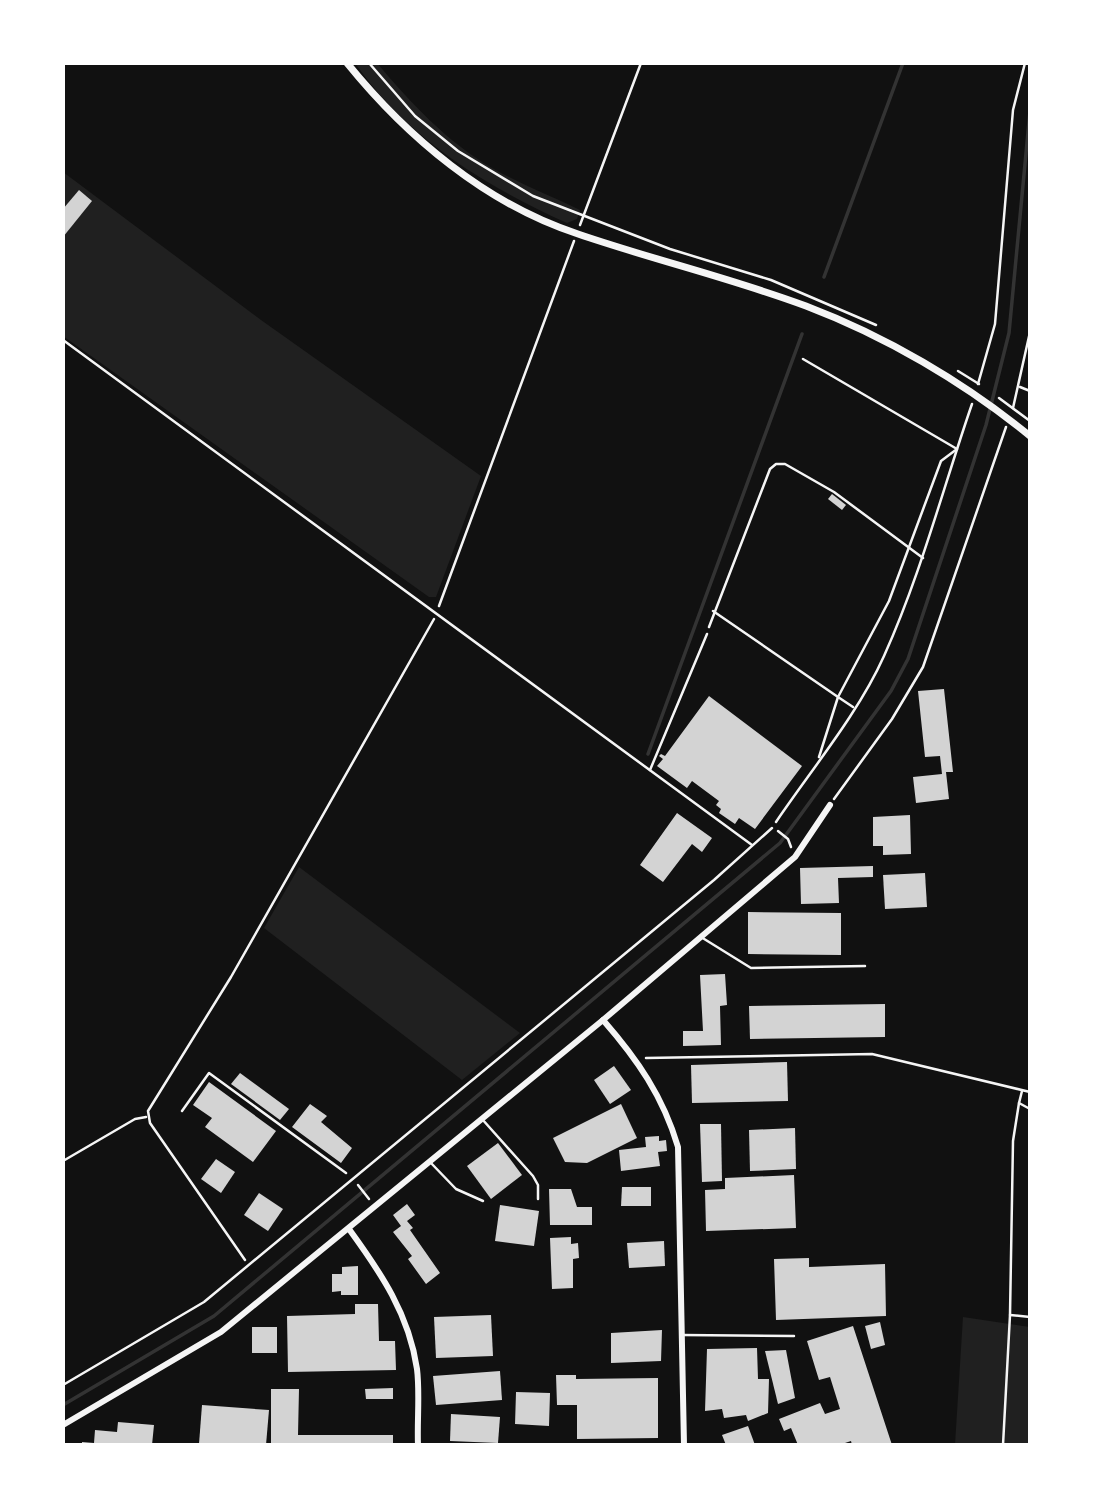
<svg xmlns="http://www.w3.org/2000/svg" width="1093" height="1508" viewBox="0 0 1093 1508" font-family="'Fira Sans Condensed',sans-serif">
<rect width="100%" height="100%" fill="#111"/>
<!-- green -->
<g fill="#202020">
<path d="M 355,63 L 377,63 C 410,102 447,142 492,168 C 520,184 551,196 580,210 L 577,219 L 567,223 C 485,186 407,138 355,63 Z"/>
<polygon points="63,172 261,320 481,476 436,597 429,597 63,336"/>
<polygon points="299,867 520,1033 462,1080 264,928"/>
<polygon points="963,1317 1030,1327 1030,1445 955,1445"/>
</g>
<g fill="none" stroke-linecap="round" stroke-linejoin="round">
<!-- stream -->
<g stroke="#333" stroke-width="3.5">
<polyline points="824,277 903,63"/>
<polyline points="648,754 802,334"/>
<polyline points="63,1405 214,1316 780,843 891,691 908,659 986,425 1009,333 1030,111"/>
</g>
</g>
<!-- building -->
<g fill="#d3d3d3">
<polygon points="79,190 92,201 63,237 63,209"/>
<polygon points="832,494 846,505 842,510 828,499"/>
<polygon points="944,689 953,772 946,772 949,799 916,803 913,777 942,774 940,756 925,757 918,691"/>
<polygon points="709,696 802,766 755,829 739,818 735,824 719,813 721,809 716,805 719,801 692,781 687,788 657,766 663,759 659,756 661,754 665,756"/>
<polygon points="677,813 712,838 702,852 692,844 663,882 640,865"/>
<polygon points="910,815 911,854 883,855 883,846 873,846 873,817"/>
<polygon points="873,866 873,877 838,878 839,903 801,904 800,868"/>
<polygon points="925,873 927,907 885,909 883,875"/>
<polygon points="748,912 841,913 841,955 748,954"/>
<polygon points="725,974 727,1005 720,1006 721,1045 683,1046 683,1031 703,1031 700,975"/>
<polygon points="885,1004 885,1037 750,1039 749,1006"/>
<polygon points="787,1062 788,1101 692,1103 691,1065"/>
<polygon points="614,1066 631,1090 610,1104 594,1080"/>
<polygon points="240,1073 289,1109 280,1120 231,1084"/>
<polygon points="209,1082 276,1131 253,1162 205,1127 212,1118 193,1105"/>
<polygon points="310,1104 327,1116 321,1122 352,1148 341,1163 292,1127"/>
<polygon points="621,1104 637,1138 587,1163 565,1162 553,1138"/>
<polygon points="700,1124 721,1124 722,1181 702,1182"/>
<polygon points="795,1128 796,1169 750,1171 749,1130"/>
<polygon points="659,1136 659,1141 666,1140 667,1151 658,1152 660,1166 621,1171 619,1150 646,1147 645,1137"/>
<polygon points="498,1143 522,1175 491,1199 467,1166"/>
<polygon points="216,1159 235,1172 221,1193 201,1179"/>
<polygon points="794,1175 796,1228 706,1231 705,1190 725,1189 725,1178"/>
<polygon points="622,1187 651,1187 651,1206 621,1206"/>
<polygon points="549,1189 571,1189 577,1207 592,1207 592,1225 550,1225"/>
<polygon points="259,1193 283,1209 268,1231 244,1215"/>
<polygon points="407,1204 415,1215 407,1221 413,1228 410,1230 440,1273 426,1284 408,1259 412,1256 393,1232 401,1226 393,1215"/>
<polygon points="500,1205 539,1211 534,1246 495,1241"/>
<polygon points="571,1237 571,1244 578,1243 579,1258 573,1259 573,1288 552,1289 550,1238"/>
<polygon points="664,1241 665,1266 629,1268 627,1243"/>
<polygon points="809,1258 809,1267 885,1264 886,1316 776,1320 774,1259"/>
<polygon points="358,1266 358,1295 341,1295 341,1291 332,1292 332,1274 342,1274 342,1267"/>
<polygon points="355,1304 378,1304 379,1341 395,1341 396,1370 288,1372 287,1316 355,1314"/>
<polygon points="491,1315 493,1356 436,1358 434,1317"/>
<polygon points="880,1322 885,1345 871,1349 865,1326"/>
<polygon points="853,1326 892,1445 852,1445 851,1441 839,1445 798,1445 791,1428 784,1431 779,1419 820,1403 825,1414 840,1409 830,1377 819,1380 807,1341"/>
<rect x="252" y="1327" width="25" height="26"/>
<polygon points="662,1330 661,1361 611,1363 611,1333"/>
<polygon points="757,1348 758,1379 769,1379 768,1413 748,1421 746,1415 724,1418 722,1409 705,1411 707,1349"/>
<polygon points="786,1350 795,1398 778,1404 765,1351"/>
<polygon points="500,1371 502,1400 436,1405 433,1376"/>
<polygon points="556,1375 576,1375 576,1379 658,1378 658,1438 577,1439 577,1405 557,1405"/>
<polygon points="393,1388 393,1399 366,1399 365,1389"/>
<polygon points="271,1389 299,1389 298,1435 393,1435 393,1445 271,1445"/>
<polygon points="516,1392 550,1393 549,1426 515,1424"/>
<polygon points="202,1405 269,1410 266,1445 199,1444"/>
<polygon points="451,1414 500,1417 498,1443 450,1441"/>
<polygon points="118,1422 154,1425 152,1445 82,1445 82,1442 94,1443 95,1430 117,1432"/>
<polygon points="748,1426 755,1445 726,1445 722,1435"/>
</g>
<g fill="none" stroke-linecap="round" stroke-linejoin="round">
<!-- path -->
<g stroke="#f5f5f5" stroke-width="2.5">
<polyline points="369,63 415,116 458,151 533,196 670,249 771,280 876,325"/>
<polyline points="580,225 641,63"/>
<polyline points="803,359 957,449 941,461 889,601 838,697 853,707"/>
<polyline points="958,371 979,384"/>
<polyline points="978,384 995,324 1013,110 1025,63"/>
<polyline points="1020,387 1030,391"/>
<polyline points="999,398 1030,421"/>
<polyline points="1013,408 1030,332"/>
<polyline points="439,606 574,241"/>
<polyline points="713,611 838,697 819,757"/>
<polyline points="709,627 770,469 776,464 785,464 834,492 923,558"/>
<polyline points="834,799 892,719 923,667 1006,427"/>
<path d="M 776,822 C 811,770 858,714 884,656 C 921,574 943,488 972,404"/>
<polyline points="778,831 788,839 791,847"/>
<polyline points="646,1058 872,1054 1030,1092"/>
<polyline points="1022,1091 1019,1103 1030,1109"/>
<polyline points="182,1111 209,1073 346,1173"/>
<polyline points="63,1161 135,1119 146,1117"/>
<polyline points="358,1185 369,1199"/>
<polyline points="245,1260 150,1123 148,1111 231,977 434,619"/>
<polyline points="1010,1315 1030,1317"/>
<polyline points="1003,1445 1010,1315 1013,1141 1019,1103"/>
</g>
<!-- service -->
<g stroke="#f5f5f5" stroke-width="2.5">
<polyline points="63,340 752,845"/>
<polyline points="650,770 707,634"/>
<polyline points="701,937 751,968 865,966"/>
<polyline points="482,1119 533,1176 538,1185 538,1199"/>
<polyline points="430,1162 456,1189 483,1201"/>
<polyline points="682,1335 794,1336"/>
<polyline points="63,1385 204,1302 714,880 772,828"/>
</g>
<!-- minor -->
<g stroke="#f5f5f5" stroke-width="6">
<path d="M 603,1020 C 637,1059 663,1096 678,1147 L 684,1445"/>
<path d="M 349,1229 C 381,1273 409,1314 417,1369 C 420,1393 417,1420 418,1445"/>
<polyline points="63,1425 221,1332 603,1020 795,857 830,805"/>
</g>
<!-- tertiary -->
<path stroke="#f5f5f5" stroke-width="7" d="M 347,63 C 407,137 486,204 578,234 C 654,260 731,278 806,306 C 885,336 964,382 1030,436"/>
</g>
<!-- border -->
<rect width="1093" height="1508" fill="none" stroke="#ffffff" stroke-width="130"/>
</svg>
